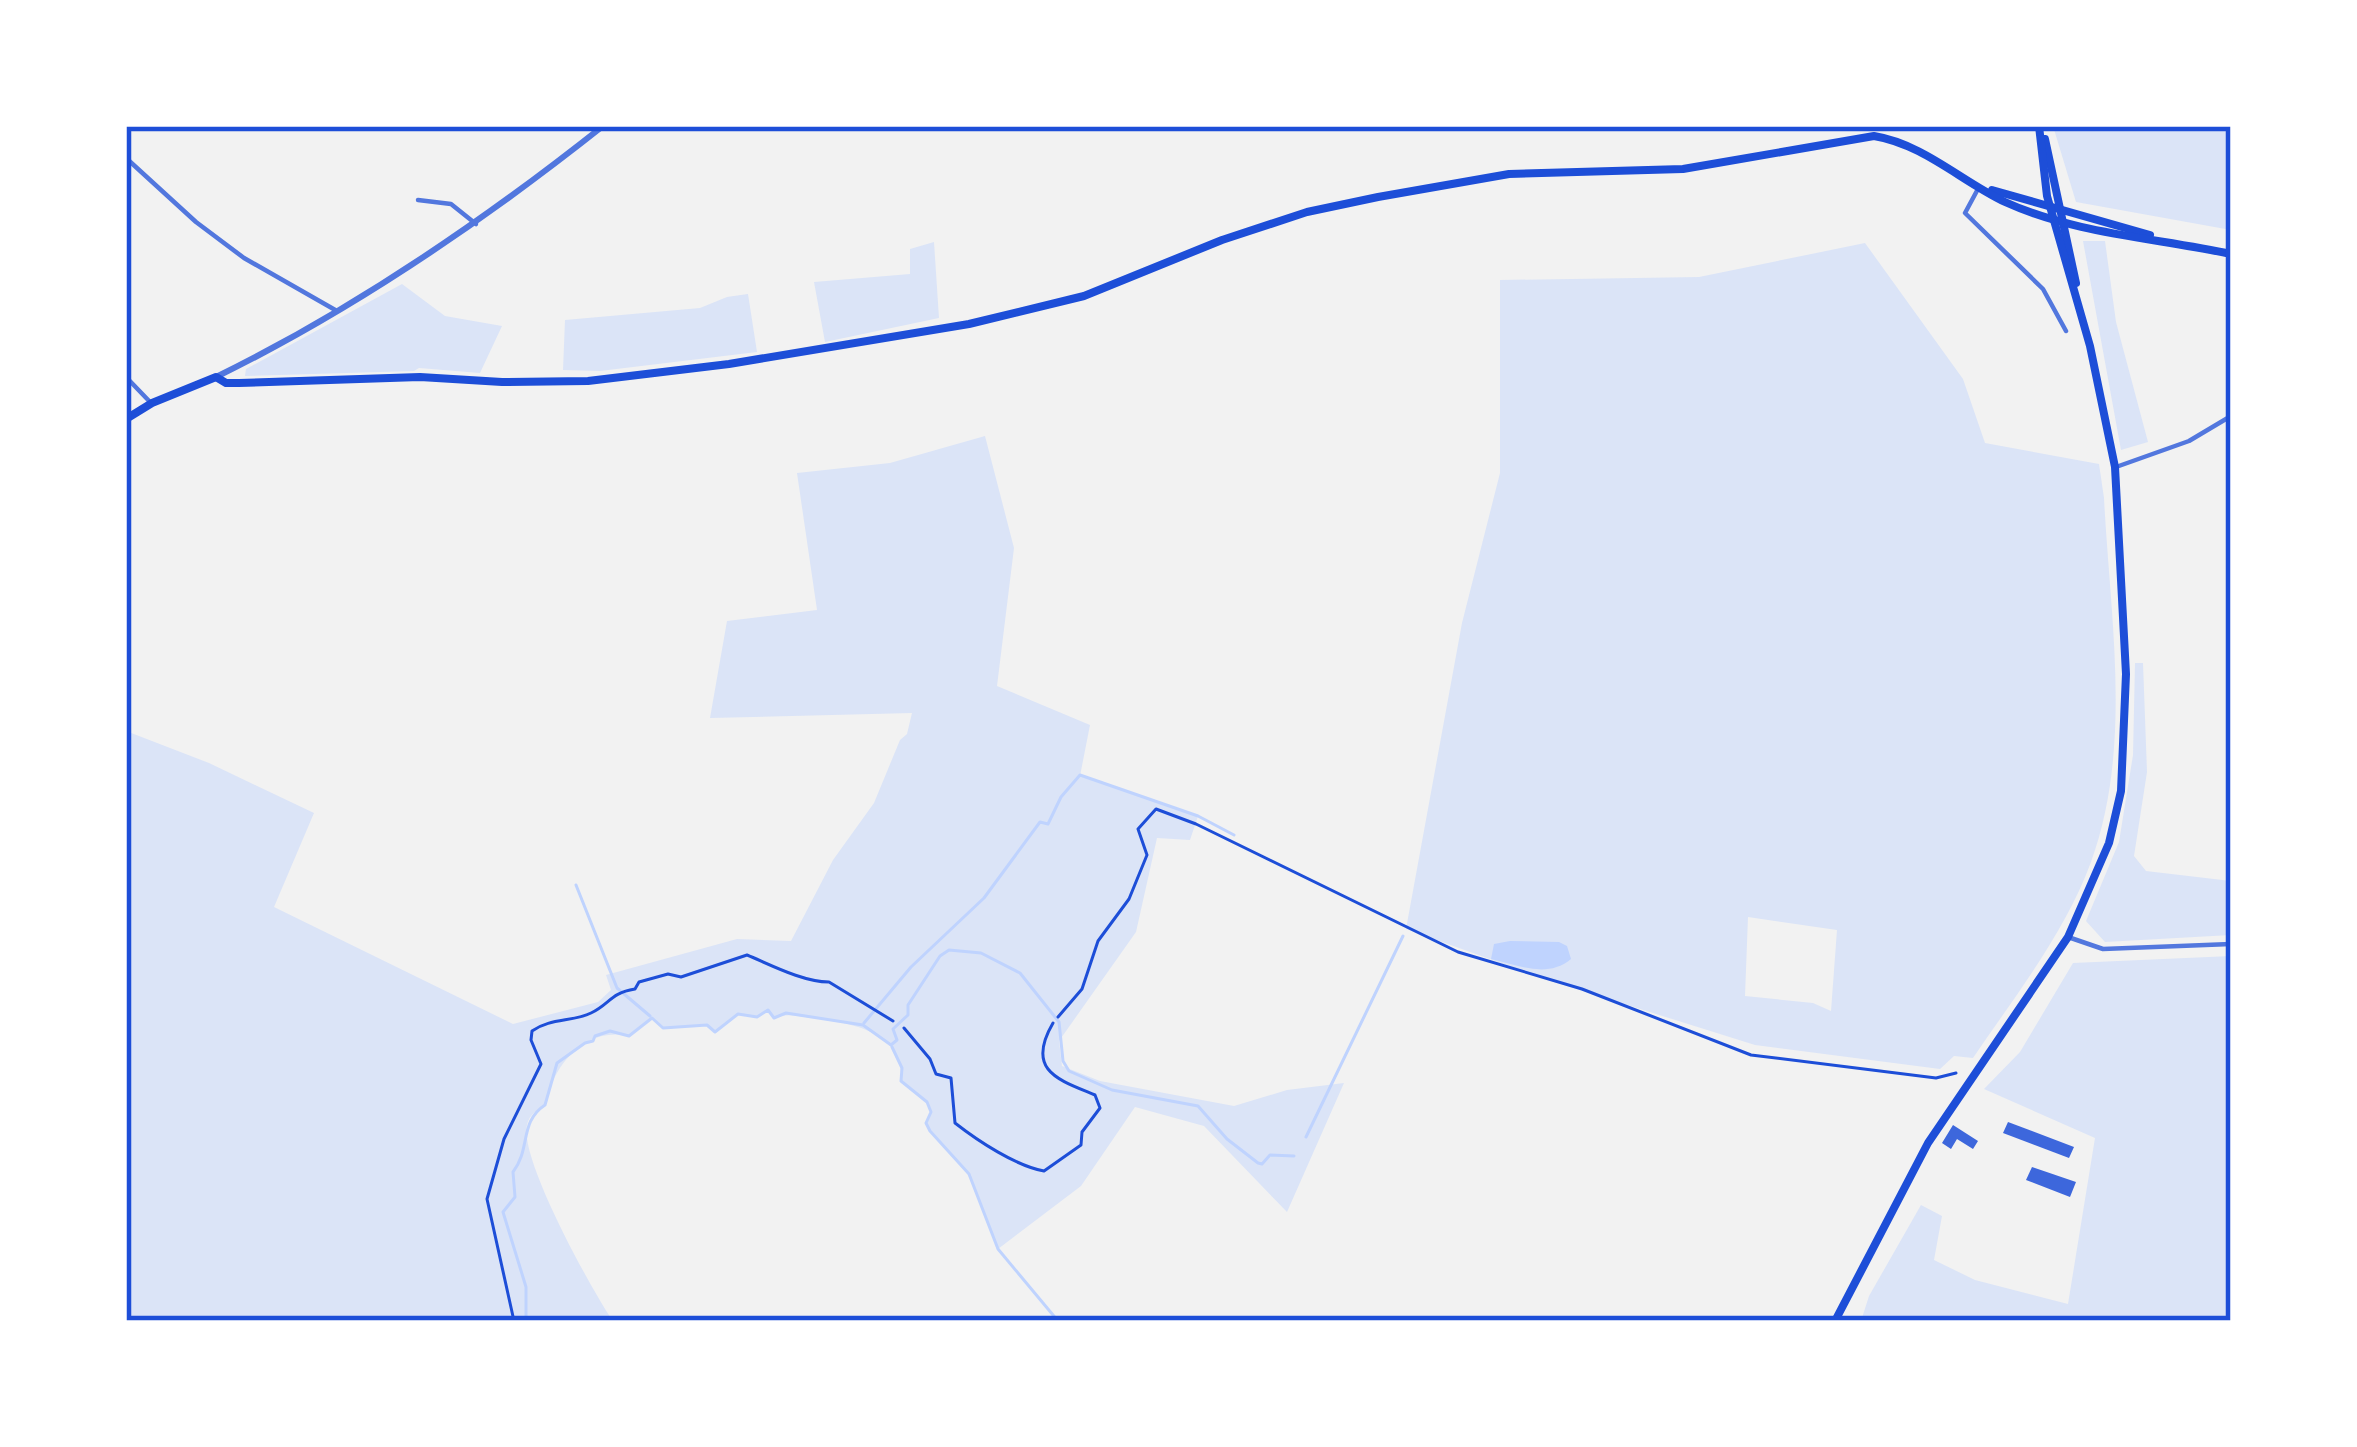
<svg xmlns="http://www.w3.org/2000/svg" width="2357" height="1447" viewBox="0 0 2357 1447" font-family="'Varela Round',sans-serif">
<rect width="100%" height="100%" fill="#f2f2f2"/>
<!-- green -->
<g fill="#dbe4f7" fill-rule="evenodd">
<polygon points="2053,126 2231,126 2231,230 2076,202"/>
<polygon points="2083,241 2105,241 2116,322 2148,442 2121,450"/>
<polygon points="934,242 939,318 825,342 814,282 910,274 910,249"/>
<path d="M 1865,243 L 1963,379 L 1985,443 L 2099,464 L 2104,498 C 2110,618 2133,746 2091,862 C 2065,933 2015,996 1973,1058 L 1954,1056 L 1940,1069 L 1755,1045 L 1551,981 L 1406,929 L 1462,623 L 1500,473 L 1500,280 L 1699,277 ZM 1748,917 L 1837,930 L 1831,1011 L 1813,1003 L 1745,996 Z"/>
<polygon points="402,284 445,316 502,326 480,373 419,368 414,371 245,376 246,369"/>
<polygon points="748,294 757,352 600,371 563,370 565,320 700,308 727,297"/>
<path d="M 985,436 L 1014,548 L 997,686 L 1090,725 L 1080,776 L 1198,816 L 1190,840 L 1157,838 L 1136,932 L 1059,1041 L 1062,1066 L 1100,1081 L 1234,1106 L 1287,1090 L 1344,1083 L 1287,1212 L 1204,1126 L 1135,1107 L 1081,1186 L 998,1249 L 969,1174 L 930,1131 L 926,1123 L 931,1112 L 927,1103 L 901,1081 C 905,1030 848,1023 812,1018 C 797,1016 788,1013 774,1018 L 767,1011 L 757,1017 L 738,1014 L 715,1032 L 706,1025 L 663,1028 L 652,1018 L 629,1036 C 585,1026 553,1065 545,1105 C 537,1110 529,1115 527,1125 C 519,1158 590,1287 611,1318 L 607,1321 L 126,1321 L 126,731 L 209,763 L 314,813 L 274,907 L 513,1024 L 598,1002 L 611,990 L 606,975 L 737,939 L 791,941 L 833,860 L 874,803 L 900,740 L 907,734 L 912,713 L 710,718 L 727,621 L 817,610 L 797,473 L 890,463 Z"/>
<polygon points="2135,663 2143,663 2147,772 2134,856 2146,871 2231,881 2231,935 2105,942 2086,921 2119,842 2133,755"/>
<polygon points="2231,956 2231,1321 1861,1321 1869,1296 1921,1205 1942,1216 1934,1260 1975,1280 2068,1304 2095,1138 1984,1089 2020,1052 2073,963"/>
</g>
<!-- water -->
<path fill="#bfd3fe" d="M 1510,941 L 1559,942 L 1567,946 L 1571,959 C 1547,979 1518,965 1491,959 L 1494,944 Z"/>
<g fill="none" stroke-linecap="round" stroke-linejoin="round">
<!-- stream -->
<g stroke="#bfd3fe" stroke-width="3">
<polyline points="576,885 617,988 650,1016"/>
<polyline points="864,1023 911,967 984,898 1040,822 1048,824 1061,797 1080,775 1198,816 1234,835"/>
<polyline points="892,1047 902,1068 901,1081 927,1102 931,1112 926,1123 930,1131 969,1174 998,1249 1058,1321"/>
<polyline points="1306,1137 1403,936"/>
<path d="M 526,1321 L 526,1287 L 503,1212 L 515,1197 L 513,1172 C 531,1149 519,1122 545,1105 L 557,1063 L 585,1043 L 593,1041 L 595,1036 L 610,1031 L 629,1036 L 652,1018 L 663,1028 L 707,1025 L 715,1032 L 738,1014 L 757,1017 L 768,1010 L 774,1018 L 786,1013 L 863,1025 L 891,1045 L 897,1040 L 893,1029 L 908,1015 L 908,1005 L 940,956 L 949,950 L 981,953 L 1020,973 L 1059,1022 L 1063,1061 L 1069,1071 L 1112,1090 L 1198,1106 L 1227,1139 L 1258,1163 L 1262,1164 L 1270,1155 L 1294,1156"/>
</g>
</g>
<!-- building -->
<g fill="#3d67dc">
<polygon points="2008,1122 2074,1147 2069,1158 2003,1133"/>
<polygon points="1953,1125 1978,1141 1973,1149 1957,1139 1951,1149 1942,1143"/>
<polygon points="2032,1167 2076,1182 2070,1197 2026,1180"/>
</g>
<g fill="none" stroke-linecap="round" stroke-linejoin="round">
<!-- path -->
<g stroke="#1d4ed8" stroke-width="3">
<polyline points="1058,1017 1082,989 1098,941 1129,899 1147,855 1138,829 1156,809 1196,824 1458,952 1582,989 1751,1055 1936,1078 1956,1073"/>
<path d="M 904,1028 L 930,1059 L 936,1074 L 951,1078 L 955,1123 C 978,1141 1016,1166 1044,1171 L 1081,1145 L 1082,1132 L 1100,1108 L 1095,1095 C 1059,1080 1025,1071 1053,1023"/>
<path d="M 514,1321 L 487,1199 L 504,1139 L 541,1064 L 531,1040 L 532,1031 C 550,1018 572,1022 591,1013 C 610,1004 610,993 635,989 L 639,982 L 668,974 L 681,977 L 747,955 C 771,965 803,982 829,982 L 893,1021"/>
</g>
<!-- minor -->
<g stroke="#5277de" stroke-width="4.5">
<polyline points="126,158 196,222 244,258 337,311"/>
<polyline points="1979,187 1965,213 2043,289 2066,331"/>
<polyline points="418,200 451,204 476,224"/>
<polyline points="126,377 151,403"/>
<polyline points="2116,467 2189,441 2231,416"/>
<polyline points="2068,937 2103,949 2231,944"/>
</g>
<!-- tertiary -->
<path stroke="#5277de" stroke-width="6" d="M 216,377 C 355,309 482,222 603,126"/>
<!-- secondary -->
<g stroke="#1d4ed8" stroke-width="8">
<polyline points="2045,139 2076,283"/>
<polyline points="1992,190 2150,235"/>
<path d="M 126,419 L 152,403 L 216,377 L 226,383 L 239,383 L 420,377 L 502,382 L 588,381 L 729,364 L 969,324 L 1084,296 L 1222,240 L 1307,212 L 1378,197 L 1509,174 L 1683,169 L 1874,136 C 1923,144 1961,181 2005,202 C 2075,234 2157,238 2231,254"/>
<polyline points="1835,1321 1928,1143 2068,937 2109,843 2121,791 2126,674 2115,467 2090,346 2047,196 2039,126"/>
</g>
</g>
<!-- border -->
<rect width="2357" height="1447" fill="none" stroke="#ffffff" stroke-width="258"/>
<rect x="129" y="129" width="2099" height="1189" fill="none" stroke="#1d4ed8" stroke-width="4.5"/>
</svg>
